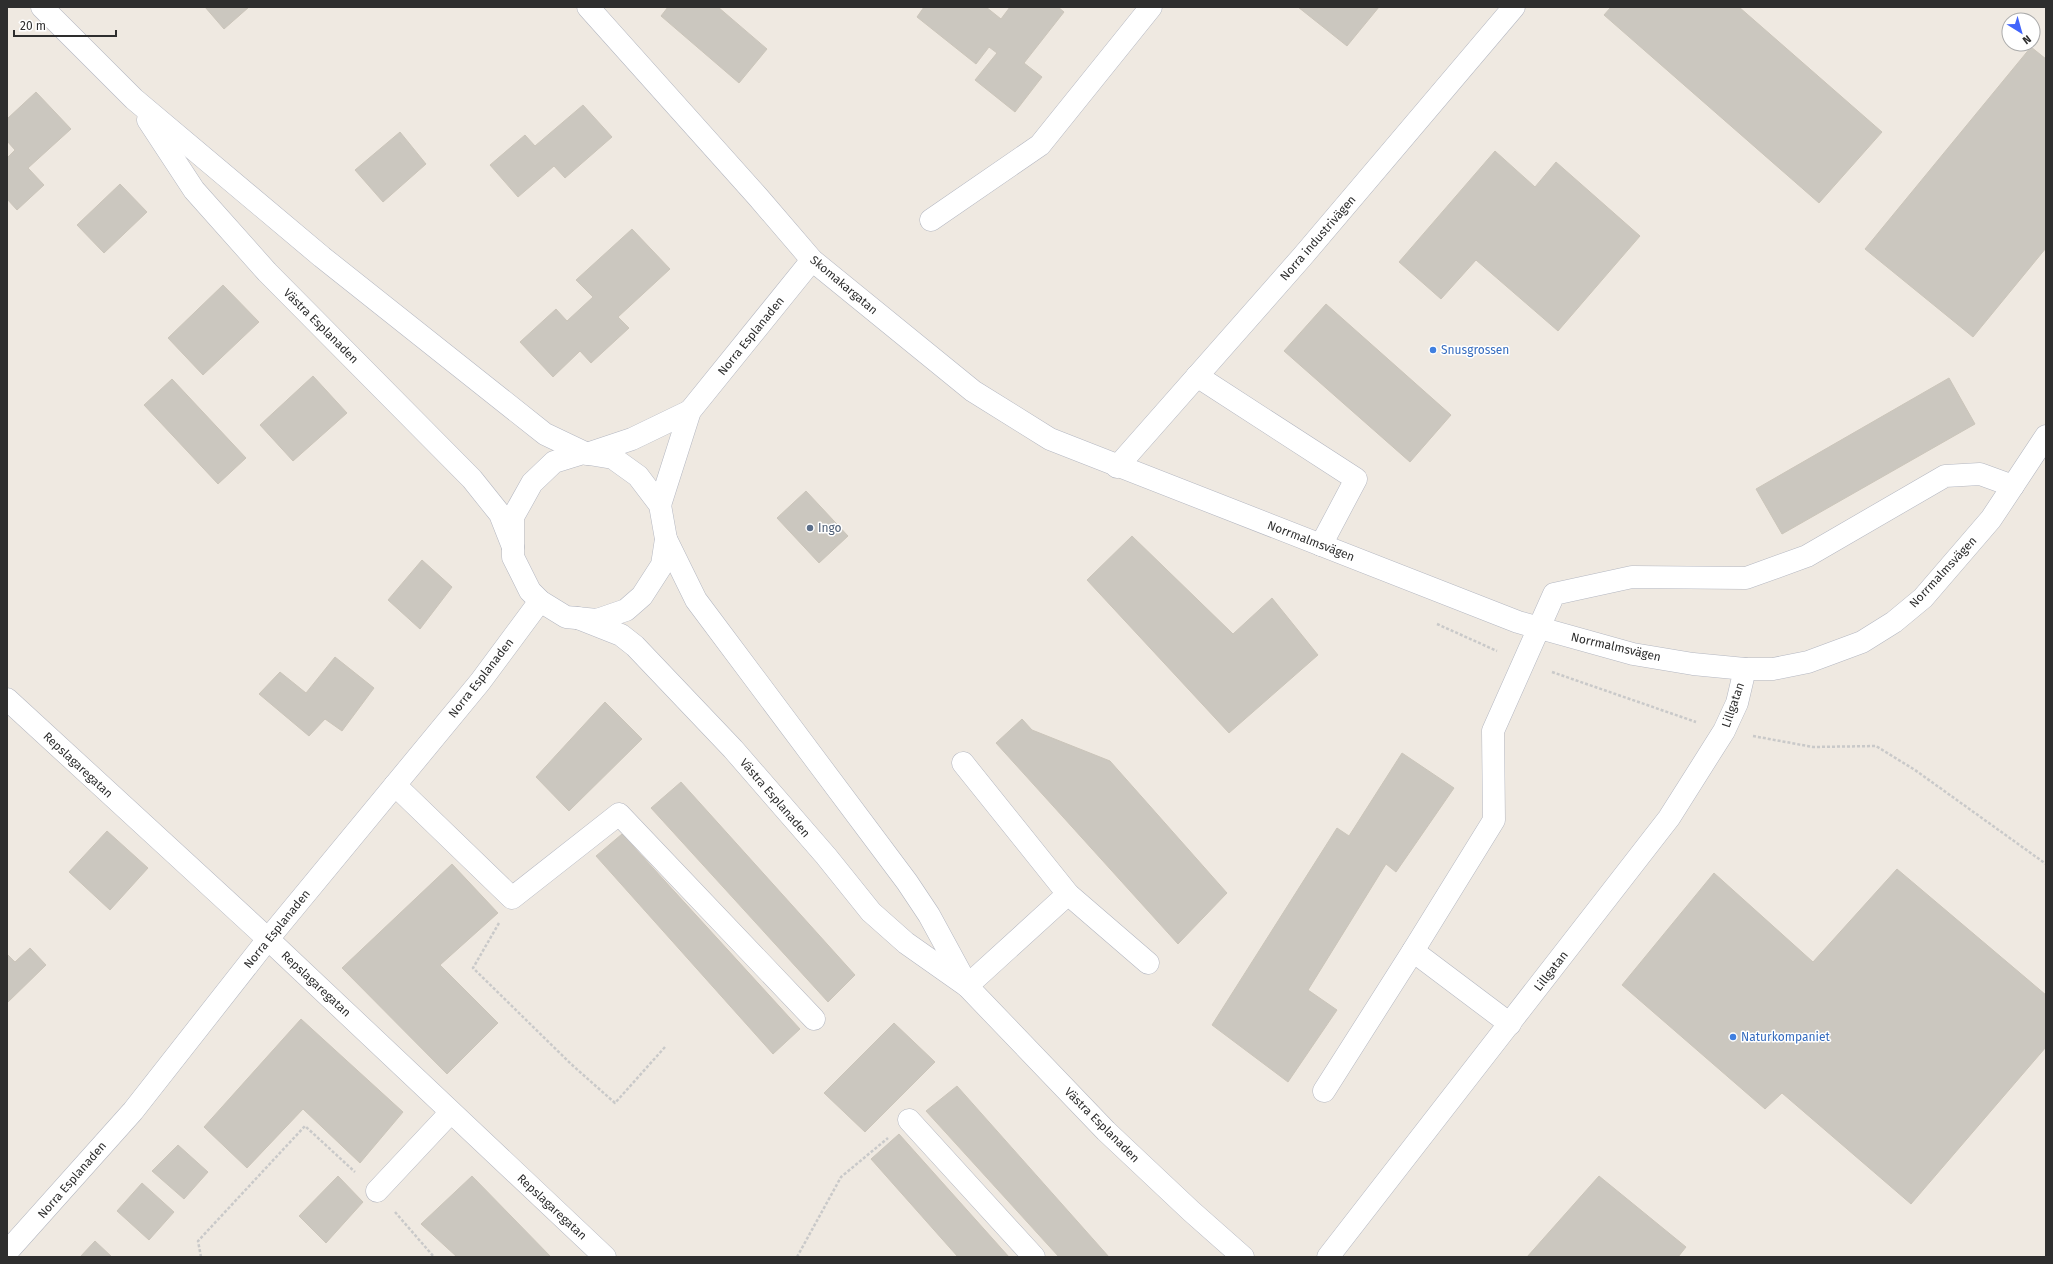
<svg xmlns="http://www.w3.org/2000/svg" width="2053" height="1264" viewBox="0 0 2053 1264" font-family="'Fira Sans',sans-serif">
<rect width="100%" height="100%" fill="#efe9e1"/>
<!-- building -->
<g fill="#cbc7bf" stroke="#cbc5ba">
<polygon points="205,7 249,7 224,29"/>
<polygon points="668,7 718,7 767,49 739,83 661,16"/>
<polygon points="924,7 986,7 1001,19 1010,7 1058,7 1064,12 1024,63 1042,77 1015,112 975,80 997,53 989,47 976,64 917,17"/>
<polygon points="1298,7 1379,7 1347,46"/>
<polygon points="1611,7 1739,7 1882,132 1819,203 1604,15"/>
<polygon points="2031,47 2046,59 2046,248 1973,337 1865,249"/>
<polygon points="36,92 71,129 28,168 44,185 17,210 7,199 7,158 15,150 7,141 7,119"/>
<polygon points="583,105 612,137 565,178 554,166 518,197 490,165 525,135 535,146"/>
<polygon points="400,132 426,164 383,202 355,170"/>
<polygon points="1495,151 1535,187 1556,162 1640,236 1558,331 1476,260 1441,299 1399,262"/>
<polygon points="120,184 147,212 104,253 77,225"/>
<polygon points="632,229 670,269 618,317 629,328 591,363 580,351 553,377 520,342 556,309 567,321 593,297 576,280"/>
<polygon points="223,285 259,322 203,375 168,338"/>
<polygon points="1326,304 1451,415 1410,462 1284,351"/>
<polygon points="313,376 347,413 293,461 260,425"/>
<polygon points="1949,378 1975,424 1782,534 1756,489"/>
<polygon points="172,379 246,458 218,484 144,405"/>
<polygon points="806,491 848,536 819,563 777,518"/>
<polygon points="1132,536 1233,634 1272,598 1318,655 1229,733 1087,580"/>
<polygon points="422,560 452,587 420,629 388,600"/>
<polygon points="335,657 374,688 342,731 325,719 309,736 259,694 280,672 306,693"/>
<polygon points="605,702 642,739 569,811 536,777"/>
<polygon points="1022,719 1032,730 1110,761 1227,893 1178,944 996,743"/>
<polygon points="1402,753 1454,788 1396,872 1386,864 1308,990 1337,1010 1288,1082 1212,1025 1337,828 1349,836"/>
<polygon points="681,782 855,975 828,1002 651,808"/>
<polygon points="107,831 148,868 110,910 69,872"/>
<polygon points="622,834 800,1029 773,1054 596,856"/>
<polygon points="452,864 498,913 440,965 498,1023 447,1074 342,968"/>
<polygon points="1897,869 2046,995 2046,1047 1911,1204 1782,1093 1765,1109 1622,985 1714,873 1813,962"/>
<polygon points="30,948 46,965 7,1003 7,954 15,962"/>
<polygon points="301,1019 403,1112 360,1163 303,1109 247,1168 204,1127"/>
<polygon points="894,1023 935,1062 865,1132 824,1093"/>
<polygon points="957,1086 1109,1257 1059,1257 926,1111"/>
<polygon points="899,1134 1009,1257 958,1257 871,1159"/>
<polygon points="178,1145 208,1172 184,1199 152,1171"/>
<polygon points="338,1176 363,1202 326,1243 299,1216"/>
<polygon points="472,1176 551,1257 457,1257 421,1224"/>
<polygon points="1599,1176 1686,1247 1678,1257 1527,1257"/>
<polygon points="142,1183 174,1212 149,1240 117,1211"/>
<polygon points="95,1241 112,1257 80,1257"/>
</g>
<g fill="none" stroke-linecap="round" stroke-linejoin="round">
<!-- minor casing -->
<g stroke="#b4b7c1" stroke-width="23">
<g id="minor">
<polyline points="42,7 134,99 322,257 545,434 587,454"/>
<polyline points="588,7 758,197 812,260 973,391 1050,439 1518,622 1633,654 1693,664 1745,669 1773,669 1808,662 1862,642 1894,622 1923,598 1991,519 2046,436"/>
<polyline points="148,120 194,190 267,272 472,479 500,514 513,547"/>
<polyline points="931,220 1040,145 1151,7"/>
<polyline points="1197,376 1356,479 1321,545"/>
<polygon points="583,453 613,458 638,476 660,505 666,539 662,565 642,596 626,610 597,620 566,617 540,601 530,591 513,557 513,517 532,483 554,462"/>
<polyline points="590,453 632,439 690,411"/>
<polyline points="1117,467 1302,257 1514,7"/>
<polyline points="660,505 690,411 812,260"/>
<polyline points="666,539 696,600 907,882 929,915 966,983"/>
<polyline points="578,618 621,635 635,646 733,749 826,856 871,912 906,943 967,986 1106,1131 1191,1211 1243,1257"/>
<polyline points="7,699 268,939 605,1257"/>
<polyline points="963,763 1068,894"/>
<polyline points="395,785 512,898 619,814 814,1019"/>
<polyline points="1413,951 1510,1024"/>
<polyline points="967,986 1068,894 1148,963"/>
<polyline points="1324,1091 1413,951 1494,820 1493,731 1554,594 1632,577 1746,578 1807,556 1945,476 1980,474 2013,486"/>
<polyline points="909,1120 1034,1257"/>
<polyline points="377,1191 451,1112"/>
<polyline points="7,1252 133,1111 268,939 480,682 540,601"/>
<polyline points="1328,1257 1669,818 1724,731 1737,703 1745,669"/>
</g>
</g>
<!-- path -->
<g stroke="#c9c9c9" stroke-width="2.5" stroke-dasharray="3 2" stroke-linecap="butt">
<polyline points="1437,624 1497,651"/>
<polyline points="1552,672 1696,722"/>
<polyline points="1753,736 1813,747 1876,746 1915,770 2046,864"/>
<polyline points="499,923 473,968 571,1064 615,1103 665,1047"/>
<polyline points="395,1212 434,1257"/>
<polyline points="201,1257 198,1241 305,1126 355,1172"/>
<polyline points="797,1257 841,1177 888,1138"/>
</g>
<!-- minor -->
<use href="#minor" stroke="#fff" stroke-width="22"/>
</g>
<!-- markers -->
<g fill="#3f7fe0" stroke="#fff" stroke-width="1.5">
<circle cx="1433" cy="350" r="4"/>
<circle cx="1733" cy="1037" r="4"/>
</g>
<circle fill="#5c6f8a" stroke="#fff" stroke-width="1.5" cx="810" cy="528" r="4"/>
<g text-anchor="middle" stroke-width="3" stroke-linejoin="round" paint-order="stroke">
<!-- street labels -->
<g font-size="12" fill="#2e2e2e" stroke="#fff">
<text transform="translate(1318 238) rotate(-49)" y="4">Norra industrivägen</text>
<text transform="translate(844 285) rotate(40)" y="4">Skomakargatan</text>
<text transform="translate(321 326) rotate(45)" y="4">Västra Esplanaden</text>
<text transform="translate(751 336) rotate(-51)" y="4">Norra Esplanaden</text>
<text transform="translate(1311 541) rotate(21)" y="4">Norrmalmsvägen</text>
<text transform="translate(1943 572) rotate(-47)" y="4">Norrmalmsvägen</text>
<text transform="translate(1616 647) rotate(13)" y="4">Norrmalmsvägen</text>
<text transform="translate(481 678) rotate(-52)" y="4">Norra Esplanaden</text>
<text transform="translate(1733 705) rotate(-71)" y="4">Lillgatan</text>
<text transform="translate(78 765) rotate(43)" y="4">Repslagaregatan</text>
<text transform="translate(775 798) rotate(49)" y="4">Västra Esplanaden</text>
<text transform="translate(277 929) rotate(-51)" y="4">Norra Esplanaden</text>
<text transform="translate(1551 971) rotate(-52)" y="4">Lillgatan</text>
<text transform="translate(316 984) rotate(43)" y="4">Repslagaregatan</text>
<text transform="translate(1102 1125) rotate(45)" y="4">Västra Esplanaden</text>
<text transform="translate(72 1180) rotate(-49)" y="4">Norra Esplanaden</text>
<text transform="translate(552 1207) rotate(43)" y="4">Repslagaregatan</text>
</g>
<!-- shop labels -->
<g font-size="12" fill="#366cbe" stroke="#fff" text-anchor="start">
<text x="1441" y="354">Snusgrossen</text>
<text x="1741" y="1041">Naturkompaniet</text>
</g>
<!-- service labels -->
<g font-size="12" fill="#4e5e75" stroke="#fff" text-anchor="start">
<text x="818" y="532">Ingo</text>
</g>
</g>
<!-- border -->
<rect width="2053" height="1264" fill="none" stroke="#2e2e2e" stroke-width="16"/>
<!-- north arrow -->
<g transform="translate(2021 32) rotate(143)"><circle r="19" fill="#ffffff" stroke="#ababab"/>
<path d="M0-3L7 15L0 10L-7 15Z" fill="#4264fb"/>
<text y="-6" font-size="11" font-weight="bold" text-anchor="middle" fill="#2e2e2e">N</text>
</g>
<!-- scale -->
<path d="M14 30v6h102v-6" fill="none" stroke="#2e2e2e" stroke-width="2"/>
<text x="20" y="30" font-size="12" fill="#2e2e2e" stroke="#ffffff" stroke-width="3" paint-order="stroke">20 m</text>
</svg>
